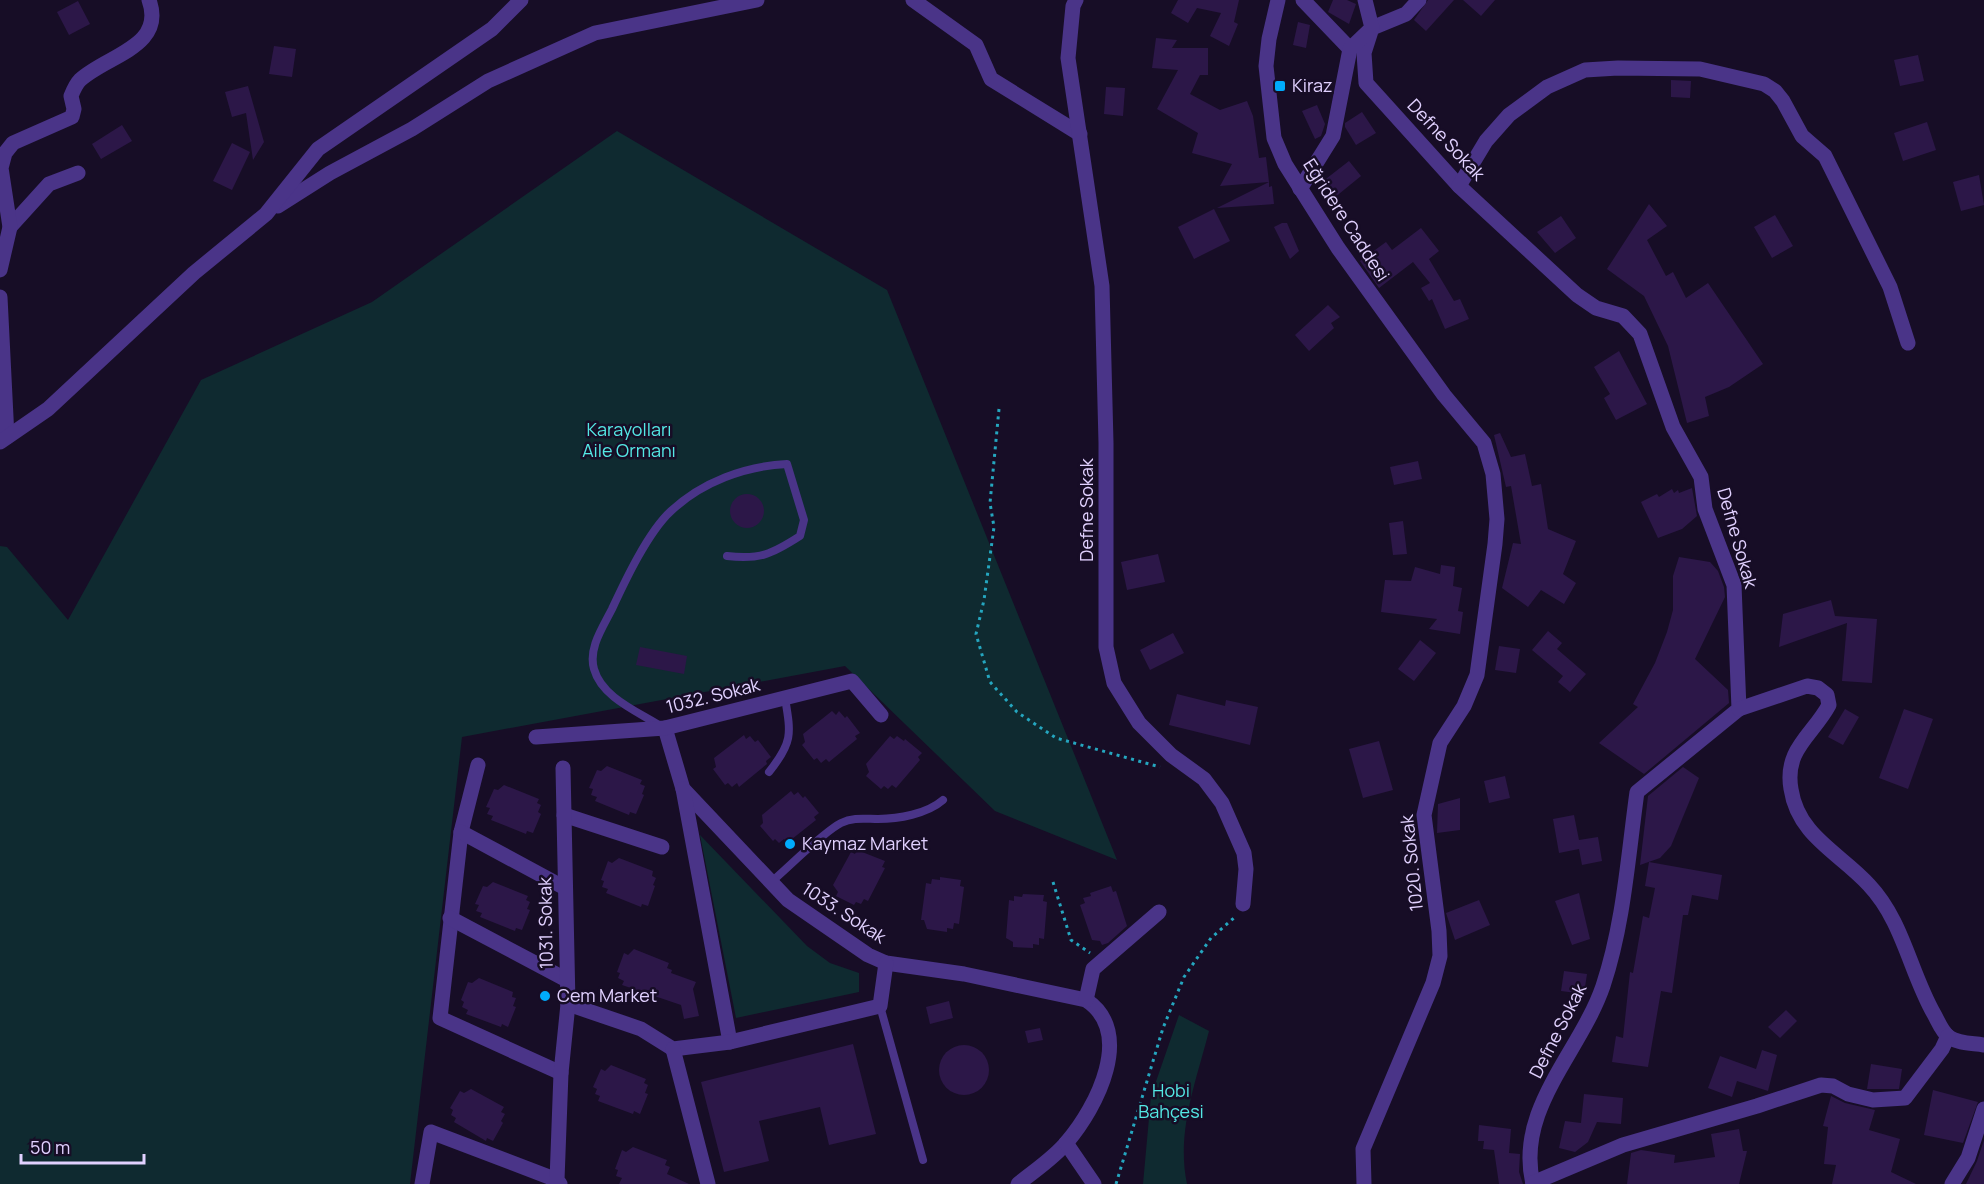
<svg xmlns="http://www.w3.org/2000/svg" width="1984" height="1184" viewBox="0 0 1984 1184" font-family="Manrope,sans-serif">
<rect width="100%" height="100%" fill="#170d26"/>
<!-- green -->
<g fill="#0f2a30">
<polygon points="617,131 887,290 1117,860 995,811 845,666 462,737 410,1184 0,1184 0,546 7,547 68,620 201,380 372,302"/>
<polygon points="700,835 807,946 830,963 859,973 859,992 736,1018"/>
<path d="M 1179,1015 L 1209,1031 C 1196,1082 1176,1132 1187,1184 L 1143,1184 L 1151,1096 Z"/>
</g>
<!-- building -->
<g fill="#2c1748">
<polygon points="1178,0 1239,0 1234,22 1238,24 1229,46 1210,36 1221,13 1197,8 1188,23 1171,13"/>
<polygon points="1333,0 1347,0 1356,4 1349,24 1328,12"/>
<polygon points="1428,0 1454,0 1426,31 1414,20"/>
<polygon points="1463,0 1495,0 1481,16"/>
<polygon points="78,1 90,24 69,35 57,12"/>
<polygon points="1298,22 1310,25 1306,48 1293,45"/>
<polygon points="1156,38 1177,40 1172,48 1208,48 1208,75 1200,75 1190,94 1220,110 1247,101 1253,116 1259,158 1266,157 1269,182 1220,186 1232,164 1192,153 1198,133 1157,109 1178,70 1152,68"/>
<polygon points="274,46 296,49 292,77 269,74"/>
<polygon points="1918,55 1924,81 1900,86 1894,60"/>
<polygon points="1671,80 1691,81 1690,98 1671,97"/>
<polygon points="248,86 264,142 253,160 246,113 232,117 225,92"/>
<polygon points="1106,87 1125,88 1123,116 1104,114"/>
<polygon points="1317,105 1325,124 1321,136 1315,139 1302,111"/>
<polygon points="1362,112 1376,133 1356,145 1345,127 1345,123"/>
<polygon points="1927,122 1936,150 1903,161 1894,133"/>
<polygon points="122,125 132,141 101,159 92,144"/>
<polygon points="232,143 250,152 232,190 213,181"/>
<polygon points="1349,161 1361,176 1334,198 1322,182"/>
<polygon points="1979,175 1984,205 1961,211 1953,182"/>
<polygon points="1269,182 1269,187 1272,186 1274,204 1217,208"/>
<polygon points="1649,204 1667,226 1647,240 1666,276 1673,272 1686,298 1708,283 1763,364 1729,387 1705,397 1709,416 1687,423 1668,346 1644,296 1607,269"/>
<polygon points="1214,209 1230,241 1194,259 1178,227"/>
<polygon points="1775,215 1793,246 1772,258 1754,227"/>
<polygon points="1561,216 1576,238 1555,253 1537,232"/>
<polygon points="1282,223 1287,223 1299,251 1290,259 1274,227"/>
<polygon points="1421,228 1439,251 1429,259 1454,301 1460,299 1469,319 1445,329 1432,299 1429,301 1421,288 1430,283 1413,262 1379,288 1360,261 1386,242 1392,250"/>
<polygon points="1328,305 1340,317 1331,323 1334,328 1309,351 1295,335"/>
<polygon points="1619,351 1647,404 1616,420 1604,398 1610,394 1594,367"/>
<polygon points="1500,433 1511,457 1525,454 1532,486 1541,484 1548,529 1576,541 1563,574 1576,583 1564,604 1541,590 1528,607 1502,588 1513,543 1521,544 1511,486 1506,487 1494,435"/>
<polygon points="1418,461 1422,479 1394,485 1390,467"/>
<polygon points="1692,488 1697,516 1682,529 1658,538 1641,502 1657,494 1659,497 1672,489 1674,493 1678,490 1679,493"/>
<circle cx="747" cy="511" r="17"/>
<polygon points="1403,521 1407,554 1393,555 1389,523"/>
<polygon points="1158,554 1165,582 1127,590 1121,562"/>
<polygon points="1679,557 1710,562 1718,571 1724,587 1725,597 1695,659 1728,690 1729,703 1644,774 1599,743 1638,707 1633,704 1655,663 1667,632 1673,610 1673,576"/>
<polygon points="1441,565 1455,567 1453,586 1462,588 1458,611 1463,612 1460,634 1429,629 1437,619 1381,612 1385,580 1411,581 1415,567 1440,574"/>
<polygon points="1831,600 1835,616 1877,619 1872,683 1842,681 1847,623 1779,647 1783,614"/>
<polygon points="1548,631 1562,643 1557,649 1586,674 1570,692 1558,682 1563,676 1532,650"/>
<polygon points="1173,633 1184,653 1150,670 1140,650"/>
<polygon points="1420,640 1436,653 1414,681 1398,669"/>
<polygon points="1499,646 1520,649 1516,673 1495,670"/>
<polygon points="640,647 687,656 684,674 636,665"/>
<polygon points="1177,694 1225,706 1226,700 1258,707 1250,745 1169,725"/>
<polygon points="1845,709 1859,717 1843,745 1828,737"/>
<polygon points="1904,709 1933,719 1908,789 1879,778"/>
<polygon points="832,711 836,715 839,711 845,718 847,716 860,733 855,736 857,739 829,762 826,759 821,763 817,758 814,760 802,745 805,742 803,734"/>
<polygon points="744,735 746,739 750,736 755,742 758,740 771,757 766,761 767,764 739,787 737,783 732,787 728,783 725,785 713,769 716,767 714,758"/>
<polygon points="890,736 894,739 897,736 904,741 905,739 922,753 918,757 920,760 896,788 892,785 888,789 884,786 881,789 866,776 869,772 866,764"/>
<polygon points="1379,741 1393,790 1363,798 1349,749"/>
<polygon points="607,766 642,780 640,784 645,786 642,794 644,795 636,814 630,812 629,815 595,801 597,797 591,795 593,789 589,788 597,770 601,771"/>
<polygon points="1683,767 1699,778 1671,846 1660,858 1640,865 1648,796"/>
<polygon points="1505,776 1510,798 1489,803 1484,781"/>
<polygon points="504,785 539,799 537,803 541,805 538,812 541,814 533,833 527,831 526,834 491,820 493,816 487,814 490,808 486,807 494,789 498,790"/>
<polygon points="791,791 794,795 798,792 803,798 805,796 819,813 814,817 816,820 787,843 784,839 779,843 775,839 773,841 760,826 763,823 762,815"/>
<polygon points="1460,798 1460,830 1437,833 1438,804"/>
<polygon points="1574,815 1579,840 1598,837 1602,861 1582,865 1579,849 1559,853 1553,819"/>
<polygon points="857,850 885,861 882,867 885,868 868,901 864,899 861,904 856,902 854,905 836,896 838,892 833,885 851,852 855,854"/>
<polygon points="619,858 653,871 652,876 656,878 653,885 655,886 648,906 642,904 641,907 606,893 608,889 602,887 604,881 601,880 608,861 612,863"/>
<polygon points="1649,862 1722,875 1718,900 1692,895 1688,915 1683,915 1672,993 1661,991 1648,1067 1612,1062 1616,1036 1623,1038 1630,972 1633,973 1643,916 1649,918 1655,888 1645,886"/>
<polygon points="940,877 961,880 960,886 964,887 959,924 954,923 953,929 947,928 947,932 927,929 924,920 921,920 926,883 931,884 932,879 940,880"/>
<polygon points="493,882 528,896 526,900 530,902 527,909 530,910 522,930 516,928 515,931 480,917 482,913 476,911 479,905 475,904 483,886 487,887"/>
<polygon points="1111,886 1113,892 1116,891 1127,926 1108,943 1102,945 1100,941 1092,940 1080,905 1085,903 1083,898 1091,896 1090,893"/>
<polygon points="1579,893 1590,939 1572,945 1555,901"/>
<polygon points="1023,894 1044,895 1043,901 1047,902 1044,939 1039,938 1039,945 1033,944 1033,948 1013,947 1013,942 1006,938 1009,900 1014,901 1014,896 1022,897"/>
<polygon points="1479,900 1490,925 1455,940 1446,913"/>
<polygon points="634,949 669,963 667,968 672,970 671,973 696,982 693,989 699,1016 684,1019 681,1005 622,985 624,981 618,978 620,973 617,972 624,953 628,955"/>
<polygon points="1564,971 1587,974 1584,994 1561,991"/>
<polygon points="479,978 513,992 512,997 516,998 513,1006 516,1007 508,1027 502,1024 501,1027 466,1014 468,1010 462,1007 464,1002 461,1000 468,982 472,983"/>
<polygon points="949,1001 953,1018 930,1024 926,1007"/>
<polygon points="1786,1010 1797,1021 1780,1038 1768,1027"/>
<polygon points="1040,1028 1043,1040 1028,1043 1025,1031"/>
<polygon points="853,1044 876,1134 829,1145 820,1107 759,1121 769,1161 724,1172 701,1082"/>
<circle cx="964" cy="1070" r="25"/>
<polygon points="1762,1050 1777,1055 1768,1091 1737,1081 1732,1097 1708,1088 1720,1056 1756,1069"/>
<polygon points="1871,1064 1902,1069 1899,1089 1867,1089"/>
<polygon points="611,1065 646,1079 644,1083 648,1085 645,1093 648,1094 640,1114 634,1111 633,1114 598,1101 600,1096 595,1094 597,1089 593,1087 601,1069 605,1071"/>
<polygon points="471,1089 504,1107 501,1112 505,1114 501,1121 503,1123 493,1141 487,1138 486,1141 454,1122 456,1118 451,1115 453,1110 450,1108 460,1091 464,1093"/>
<polygon points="1933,1090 1978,1102 1963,1143 1924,1135"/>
<polygon points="1584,1094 1623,1098 1621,1124 1597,1122 1588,1142 1575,1152 1559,1148 1565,1121 1581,1123"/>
<polygon points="1831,1096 1845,1103 1875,1110 1869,1130 1900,1139 1891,1172 1916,1184 1832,1184 1836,1165 1824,1164 1828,1127 1823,1126"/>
<polygon points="1479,1125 1511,1129 1509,1153 1520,1154 1519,1172 1523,1184 1499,1184 1494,1150 1483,1149 1484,1141 1478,1141"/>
<polygon points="1739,1129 1743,1151 1747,1151 1739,1184 1627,1184 1631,1153 1641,1150 1675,1155 1674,1163 1715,1157 1711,1134"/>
<polygon points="1984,1140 1984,1184 1966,1184 1977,1161"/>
<polygon points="633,1147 667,1160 665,1165 670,1167 667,1174 689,1184 619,1184 622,1178 616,1176 618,1170 615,1169 622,1150 626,1152"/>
</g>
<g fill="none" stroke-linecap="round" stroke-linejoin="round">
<!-- path -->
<g stroke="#25a6bf" stroke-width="3" stroke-dasharray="3 4.5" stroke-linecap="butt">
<polyline points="999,409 990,503 994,527 984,600 976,634 990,682 1017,712 1056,738 1160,767"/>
<polyline points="1053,882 1071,940 1090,953"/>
<polyline points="1116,1184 1163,1028 1184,977 1211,938 1235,917"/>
</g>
<!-- service -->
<g stroke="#4a3488" stroke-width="8">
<path d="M 662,727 C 639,712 602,698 594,669 C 588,648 603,627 612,609 C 625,581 648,532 671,511 C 702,482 745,466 787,464 L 804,520 L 800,536 C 772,554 760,560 727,556"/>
<path d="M 769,772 C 793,742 791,734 785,698"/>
<path d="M 770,883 C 788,868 823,832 841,823 C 853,817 865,819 878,819 C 898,819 927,814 943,800"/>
<polyline points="880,1006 923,1160"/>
</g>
<!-- minor -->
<g stroke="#4a3488" stroke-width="15">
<polyline points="913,0 976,45 991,79 1080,134"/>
<polyline points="1076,0 1073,6 1068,58 1102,286 1106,443 1106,647 1114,683 1139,723 1171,755 1204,779 1222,803 1244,853 1246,869 1243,904"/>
<polyline points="1303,0 1350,49"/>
<path d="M 1419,0 L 1406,14 L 1372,28 L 1364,53 L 1366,83 L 1459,186 L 1577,295 L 1596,308 L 1623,316 L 1640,334 L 1673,427 L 1701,477 L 1705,509 L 1734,585 L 1739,709 L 1637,792 C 1628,856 1624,923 1603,986 C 1580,1053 1515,1109 1533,1184"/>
<polyline points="1459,186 1486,141 1509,115 1547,87 1585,70 1618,68 1700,69 1764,84 1775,91 1783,101 1802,136 1825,156 1890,287 1908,343"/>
<polyline points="1300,189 1333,136 1350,49 1372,28 1365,0"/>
<polyline points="278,206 330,173 412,129 488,81 595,33 757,0"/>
<polyline points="10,227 49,184 78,173"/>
<path d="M 0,270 L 10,227 L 1,168 L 5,153 L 13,143 L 72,117 L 74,109 L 71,96 C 73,91 76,84 80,80 C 107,55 166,47 149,0"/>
<polyline points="0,297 7,437"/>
<polyline points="0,442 48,409 194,273 266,214 318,149 492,29 521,0"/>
<path d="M 1739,709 L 1807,686 L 1818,688 L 1827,695 L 1829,705 C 1813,735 1784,749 1791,789 C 1798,836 1840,853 1869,885 C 1903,921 1910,972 1934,1014 C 1938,1021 1942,1032 1949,1037 C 1959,1044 1973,1043 1984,1045"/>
<path d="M 665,728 L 683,789 L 788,900 L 868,955 L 886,963 L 964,974 L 1086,1000 C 1135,1032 1097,1107 1067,1142 C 1054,1158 1034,1171 1018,1184"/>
<polyline points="536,737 665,728 852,681 881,715"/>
<polyline points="478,765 461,832 440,1018 561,1073"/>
<polyline points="683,789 730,1042"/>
<polyline points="564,815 662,847"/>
<polyline points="461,832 565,888"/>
<polyline points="450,918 567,980"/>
<polyline points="1086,1000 1093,969 1159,912"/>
<polyline points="568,1004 641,1029 673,1049 730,1042 880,1006 886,963"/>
<polyline points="673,1049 708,1184"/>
<polyline points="1066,1143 1094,1184"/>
<polyline points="1533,1183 1623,1145 1757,1106 1821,1085 1833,1086 1848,1094 1873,1100 1905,1098 1942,1049 1948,1036"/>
<polyline points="422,1184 431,1132 557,1180"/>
<polyline points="560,1184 557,1180 561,1073 568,1004 563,768"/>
<polyline points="1952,1184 1968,1158 1984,1109"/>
</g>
<!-- tertiary -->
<polyline stroke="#4a3488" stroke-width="15" points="1278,0 1269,39 1266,66 1274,138 1285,164 1338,248 1444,395 1484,443 1493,474 1497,519 1495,544 1477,675 1464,706 1440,743 1424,815 1439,931 1440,956 1433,983 1363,1149 1364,1184"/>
</g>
<!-- markers -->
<g fill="#00abfc" stroke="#170d26" stroke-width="2">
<rect x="1274" y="80" width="12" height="12" rx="3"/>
<circle cx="790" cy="844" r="6"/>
<circle cx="545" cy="996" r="6"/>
</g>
<g text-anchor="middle" stroke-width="5" stroke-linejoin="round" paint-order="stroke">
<!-- poi labels -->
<g font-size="18" fill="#e1d1ff" stroke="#170d26" text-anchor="start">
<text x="1292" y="92">Kiraz</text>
<text x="802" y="850">Kaymaz Market</text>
<text x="557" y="1002">Cem Market</text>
</g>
<!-- street labels -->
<g font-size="18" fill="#e1d1ff" stroke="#170d26">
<text transform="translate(1446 140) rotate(47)" y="6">Defne Sokak</text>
<text transform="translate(1346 220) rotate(57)" y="6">Eğridere Caddesi</text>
<text transform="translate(1087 510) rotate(-90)" y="6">Defne Sokak</text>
<text transform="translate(1737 538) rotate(74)" y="6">Defne Sokak</text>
<text transform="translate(713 696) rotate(-14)" y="6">1032. Sokak</text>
<text transform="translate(1412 863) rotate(-96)" y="6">1020. Sokak</text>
<text transform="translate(844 913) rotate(33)" y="6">1033. Sokak</text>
<text transform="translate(546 923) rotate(-91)" y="6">1031. Sokak</text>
<text transform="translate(1558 1031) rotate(-63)" y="6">Defne Sokak</text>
</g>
<!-- park labels -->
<g font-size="18" fill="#54e8e5" stroke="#170d26">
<text x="629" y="436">Karayolları<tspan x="629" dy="21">Aile Ormanı</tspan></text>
<text x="1171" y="1097">Hobi<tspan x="1171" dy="21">Bahçesi</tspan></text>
</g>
</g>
<!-- scale -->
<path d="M21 1154v9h123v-9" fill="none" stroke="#e1d1ff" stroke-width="3"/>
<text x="30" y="1154" font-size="18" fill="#e1d1ff" stroke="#170d26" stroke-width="4.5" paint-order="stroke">50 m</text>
</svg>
